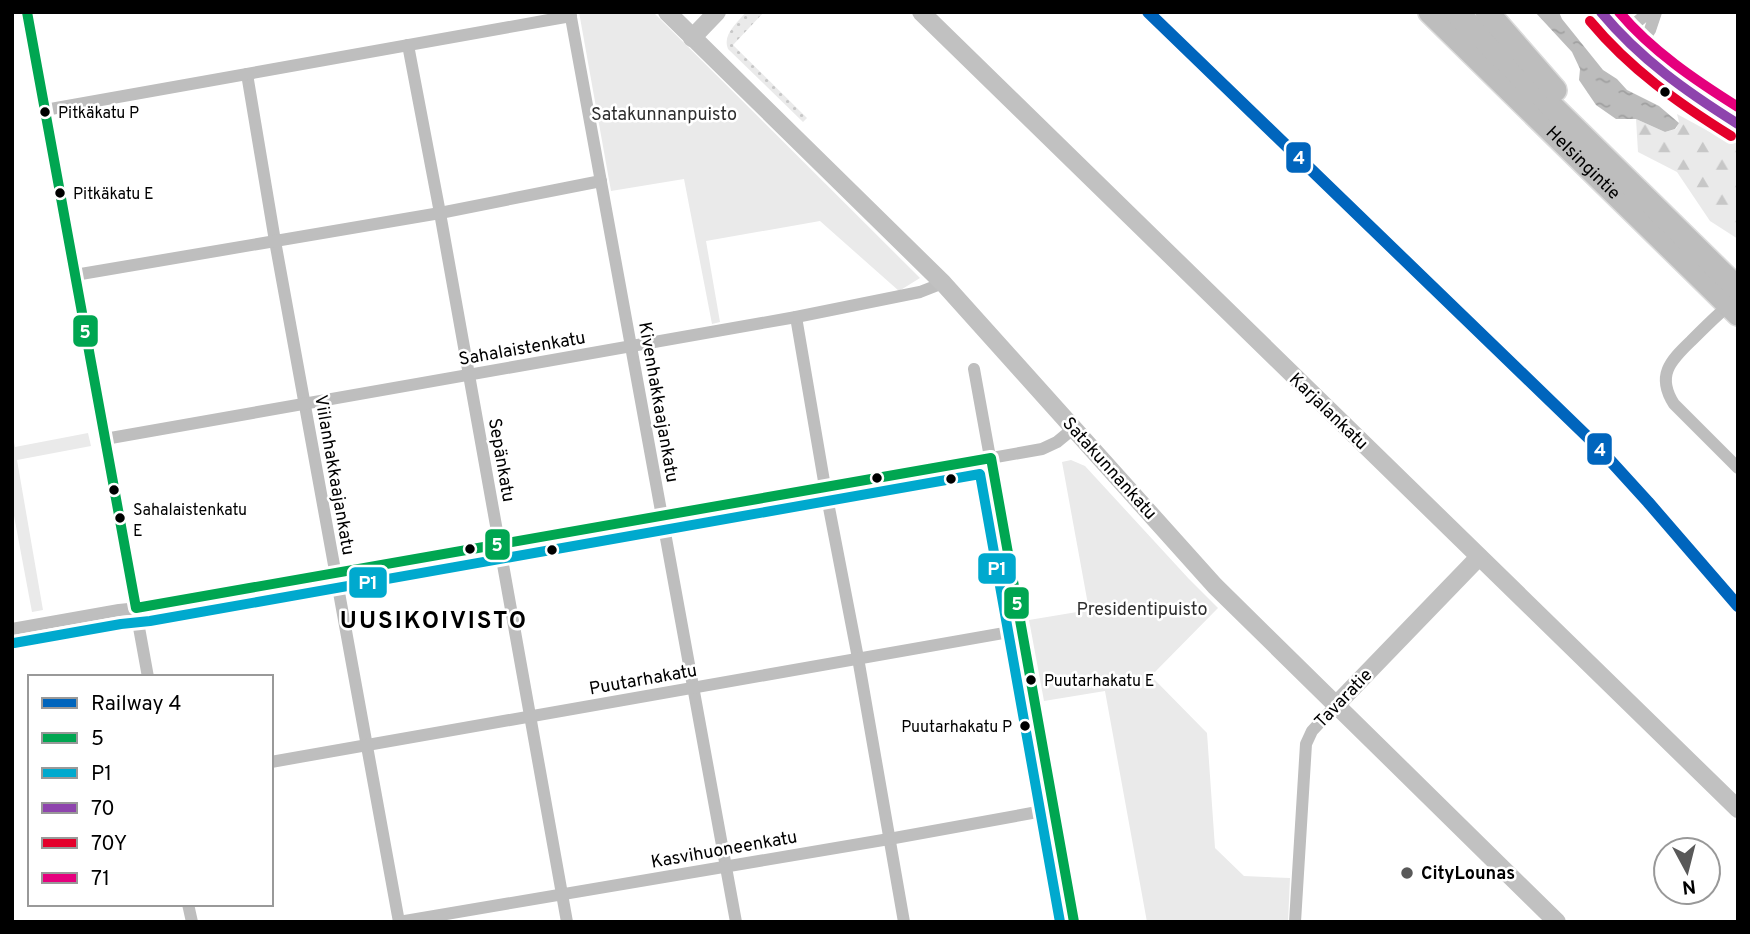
<svg xmlns="http://www.w3.org/2000/svg" width="1750" height="934" viewBox="0 0 1750 934" font-family="Overpass,sans-serif">
<defs>
<pattern id="grass-dots" width="8" height="8" patternUnits="userSpaceOnUse" patternTransform="scale(1.75)"><rect width="8" height="8" fill="#eaeaea"/><path d="M2 2h.1M6 6h.1" fill="none" stroke="#c7c7c7" stroke-width="1.8" stroke-linecap="round"/></pattern>
<pattern id="forest-firs" width="22" height="20" patternUnits="userSpaceOnUse" patternTransform="scale(1.75)"><rect width="22" height="20" fill="#eaeaea"/><path d="M5 1l3.5 6h-7zM16 11l3.5 6h-7z" fill="#c7c7c7"/></pattern>
<pattern id="water-ripples" width="26" height="14" patternUnits="userSpaceOnUse" patternTransform="scale(1.75)"><rect width="26" height="14" fill="#bcbcbc"/><path d="M2 4q2-2 4 0t4 0M15 11q2-2 4 0t4 0" fill="none" stroke="#a0a0a0"/></pattern>
</defs>
<rect width="100%" height="100%" fill="#fff"/>
<!-- grass -->
<g fill="url(#grass-dots)">
<path d="M 746,12 L 764,12 L 733,45 L 807,118 L 803,122 L 728,49 C 722,35 737,23 746,12 Z"/>
<polygon points="1663,48 1665,48 1705,83 1738,104 1738,115 1697,88 1658,56"/>
</g>
<!-- forest -->
<polygon fill="url(#forest-firs)" points="1677,114 1710,132 1720,124 1738,133 1738,239 1710,221 1677,172 1638,152 1636,119 1665,132 1676,129 1679,122"/>
<!-- park -->
<g fill="#eaeaea">
<polygon points="579,12 653,12 920,278 899,291 820,221 706,241 720,322 712,324 684,179 611,191"/>
<polygon points="12,432 15,447 88,433 91,446 17,460 43,610 32,612 12,505"/>
<polygon points="1071,460 1085,466 1189,579 1218,608 1151,676 1207,733 1215,848 1244,876 1290,878 1288,922 1147,922 1105,691 1044,701 1029,620 1089,610 1062,462"/>
</g>
<!-- water -->
<polygon fill="url(#water-ripples)" points="1535,12 1559,12 1562,19 1603,70 1617,79 1627,90 1659,106 1679,123 1675,129 1665,132 1636,119 1616,119 1596,105 1579,80 1580,69 1572,52"/>
<g fill="none" stroke-linecap="round" stroke-linejoin="round">
<!-- highway casing -->
<g stroke="#dbdbdb" stroke-width="26">
<g id="highway">
<path id="s1" d="M 1430,12 L 1738,314"/>
<polyline points="1456,12 1738,289"/>
<polyline points="1487,12 1555,90"/>
</g>
</g>
<!-- street -->
<g stroke="#bebebe" stroke-width="12">
<polyline points="27,12 148,677"/>
<polyline points="570,12 736,922"/>
<path d="M 1601,12 C 1637,59 1688,93 1738,124"/>
<polyline points="1621,35 1643,17 1655,14"/>
<polyline points="408,45 440,213 567,922"/>
<polyline points="1637,50 1650,30 1656,12"/>
<polyline points="247,74 275,241 399,922"/>
<polyline points="45,110 571,16"/>
<polyline points="75,275 440,213 601,181"/>
<path d="M 1720,313 C 1710,322 1700,332 1691,341 C 1670,361 1656,376 1674,404 L 1738,468"/>
<polyline points="796,317 825,487 858,658 904,922"/>
<polyline points="974,369 1074,922"/>
<polyline points="105,439 796,317 920,292 943,283"/>
<polyline points="12,629 119,610 148,607 1042,449 1057,442 1074,428"/>
<polyline points="271,762 1021,630"/>
<polyline points="188,904 192,922"/>
<polyline points="399,922 889,839 1054,809"/>
<polyline points="1295,922 1306,744 1312,731 1336,705"/>
</g>
<!-- secondary -->
<g stroke="#c1c1c1" stroke-width="18">
<polyline points="667,12 943,283 1215,586 1557,922"/>
<polyline points="921,12 1738,809"/>
<polyline points="692,38 717,12"/>
<polyline points="1336,705 1479,557"/>
</g>
<!-- highway -->
<use href="#highway" stroke="#bdbdbd" stroke-width="23"/>
<!-- bus-1 casing -->
<g stroke="#fff" stroke-width="16">
<polyline id="bus-1" points="27,12 136,608 991,458 1074,922"/>
</g>
<!-- bus-2 casing -->
<g stroke="#fff" stroke-width="16">
<polyline id="bus-2" points="14,643 121,624 150,621 980,474 1060,922"/>
</g>
<!-- bus-3 casing -->
<g stroke="#fff" stroke-width="16">
<path id="bus-3" d="M 1601,12 C 1640,59 1687,92 1738,124"/>
</g>
<!-- bus-4 casing -->
<g stroke="#fff" stroke-width="16">
<path id="bus-4" d="M 1590,21 C 1630,69 1678,103 1731,136"/>
</g>
<!-- bus-5 casing -->
<g stroke="#fff" stroke-width="16">
<path id="bus-5" d="M 1619,12 C 1652,51 1695,80 1738,107"/>
</g>
<!-- bus-1 -->
<use href="#bus-1" stroke="#00a651" stroke-width="10"/>
<!-- bus-2 -->
<use href="#bus-2" stroke="#00a9ce" stroke-width="10"/>
<!-- bus-3 -->
<use href="#bus-3" stroke="#8e44ad" stroke-width="10"/>
<!-- bus-4 -->
<use href="#bus-4" stroke="#e4002b" stroke-width="10"/>
<!-- bus-5 -->
<use href="#bus-5" stroke="#e5007d" stroke-width="10"/>
<!-- rail-1 casing -->
<g stroke="#fff" stroke-width="18">
<polyline id="rail-1" points="1148,12 1597,446 1648,502 1738,606"/>
</g>
<!-- rail-1 -->
<use href="#rail-1" stroke="#0065bd" stroke-width="12"/>
</g>
<!-- markers -->
<g fill="#000" stroke="#fff" stroke-width="2.5">
<circle cx="1665" cy="92" r="6"/>
<circle cx="45" cy="112" r="6"/>
<circle cx="60" cy="193" r="6"/>
<circle cx="877" cy="478" r="6"/>
<circle cx="951" cy="479" r="6"/>
<circle cx="114" cy="490" r="6"/>
<circle cx="120" cy="518" r="6"/>
<circle cx="470" cy="549" r="6"/>
<circle cx="552" cy="550" r="6"/>
<circle cx="1031" cy="680" r="6"/>
<circle cx="1025" cy="726" r="6"/>
</g>
<circle fill="#595959" stroke="#fff" stroke-width="2.5" cx="1407" cy="873" r="7"/>
<g text-anchor="middle" stroke-width="5" stroke-linejoin="round" paint-order="stroke">
<!-- bus labels -->
<g font-size="16" fill="#000" stroke="#fff" text-anchor="start">
<text x="58" y="118">Pitkäkatu P</text>
<text x="73" y="199">Pitkäkatu E</text>
<text x="133" y="515">Sahalaistenkatu<tspan x="133" dy="21">E</tspan></text>
<text x="1044" y="686">Puutarhakatu E</text>
<text x="1012" y="732" text-anchor="end">Puutarhakatu P</text>
</g>
<!-- park labels -->
<g font-size="18" fill="#2f2f2f" stroke="#fff">
<text x="664" y="120">Satakunnanpuisto</text>
<text x="1142" y="615">Presidentipuisto</text>
</g>
<!-- street labels -->
<g font-size="18" fill="#000" stroke="#fff">
<text dy="6" stroke="none"><textPath href="#s1" startOffset="215">Helsingintie</textPath></text>
<text transform="translate(522 348) rotate(-10)" y="6">Sahalaistenkatu</text>
<text transform="translate(659 402) rotate(80)" y="6">Kivenhakkaajankatu</text>
<text transform="translate(1329 411) rotate(44)" y="6">Karjalankatu</text>
<text transform="translate(502 460) rotate(80)" y="6">Sepänkatu</text>
<text transform="translate(1110 468) rotate(48)" y="6">Satakunnankatu</text>
<text transform="translate(335 475) rotate(80)" y="6">Viilanhakkaajankatu</text>
<text transform="translate(643 679) rotate(-10)" y="6">Puutarhakatu</text>
<text transform="translate(1343 698) rotate(-46)" y="6">Tavaratie</text>
<text transform="translate(724 849) rotate(-10)" y="6">Kasvihuoneenkatu</text>
</g>
<!-- poi labels -->
<g font-size="18" font-weight="bold" fill="#000" stroke="#fff" text-anchor="start">
<text x="1421" y="879">CityLounas</text>
</g>
<!-- district labels -->
<g font-size="24" font-weight="bold" letter-spacing="2" fill="#000" stroke="#fff">
<text x="434" y="628">UUSIKOIVISTO</text>
</g>
</g>
<g stroke="#fff" stroke-width="2.5">
<rect x="1285" y="141" width="27" height="33" rx="7" fill="#0065bd"/>
<rect x="72" y="314" width="27" height="34" rx="7" fill="#00a651"/>
<rect x="1586" y="432" width="27" height="34" rx="7" fill="#0065bd"/>
<rect x="484" y="528" width="27" height="33" rx="7" fill="#00a651"/>
<rect x="977" y="552" width="40" height="33" rx="7" fill="#00a9ce"/>
<rect x="348" y="566" width="40" height="33" rx="7" fill="#00a9ce"/>
<rect x="1003" y="586" width="27" height="34" rx="7" fill="#00a651"/>
</g>
<g font-size="19" text-anchor="middle" font-weight="bold" fill="#fff">
<text x="1299" y="164">4</text>
<text x="85" y="338">5</text>
<text x="1600" y="456">4</text>
<text x="497" y="551">5</text>
<text x="997" y="575">P1</text>
<text x="368" y="589">P1</text>
<text x="1017" y="610">5</text>
</g>
<!-- border -->
<rect width="1750" height="934" fill="none" stroke="#000000" stroke-width="28"/>
<!-- legend -->
<rect x="28" y="675" width="245" height="231" fill="#ffffff" stroke="#999999" stroke-width="2"/>
<rect x="42" y="698" width="35" height="10" fill="#0065bd" stroke="#999999" stroke-width="2"/>
<text x="91" y="710" font-size="21" fill="#000000">Railway 4</text>
<rect x="42" y="733" width="35" height="10" fill="#00a651" stroke="#999999" stroke-width="2"/>
<text x="91" y="745" font-size="21" fill="#000000">5</text>
<rect x="42" y="768" width="35" height="10" fill="#00a9ce" stroke="#999999" stroke-width="2"/>
<text x="91" y="780" font-size="21" fill="#000000">P1</text>
<rect x="42" y="803" width="35" height="10" fill="#8e44ad" stroke="#999999" stroke-width="2"/>
<text x="91" y="815" font-size="21" fill="#000000">70</text>
<rect x="42" y="838" width="35" height="10" fill="#e4002b" stroke="#999999" stroke-width="2"/>
<text x="91" y="850" font-size="21" fill="#000000">70Y</text>
<rect x="42" y="873" width="35" height="10" fill="#e5007d" stroke="#999999" stroke-width="2"/>
<text x="91" y="885" font-size="21" fill="#000000">71</text>
<!-- north arrow -->
<g transform="translate(1687 871) rotate(173)"><circle r="33" fill="#ffffff" stroke="#999999" stroke-width="2"/>
<path d="M0-5L12 26L0 18L-12 26Z" fill="#595959"/>
<text y="-10" font-size="19" font-weight="bold" text-anchor="middle" fill="#000000">N</text>
</g>
</svg>
